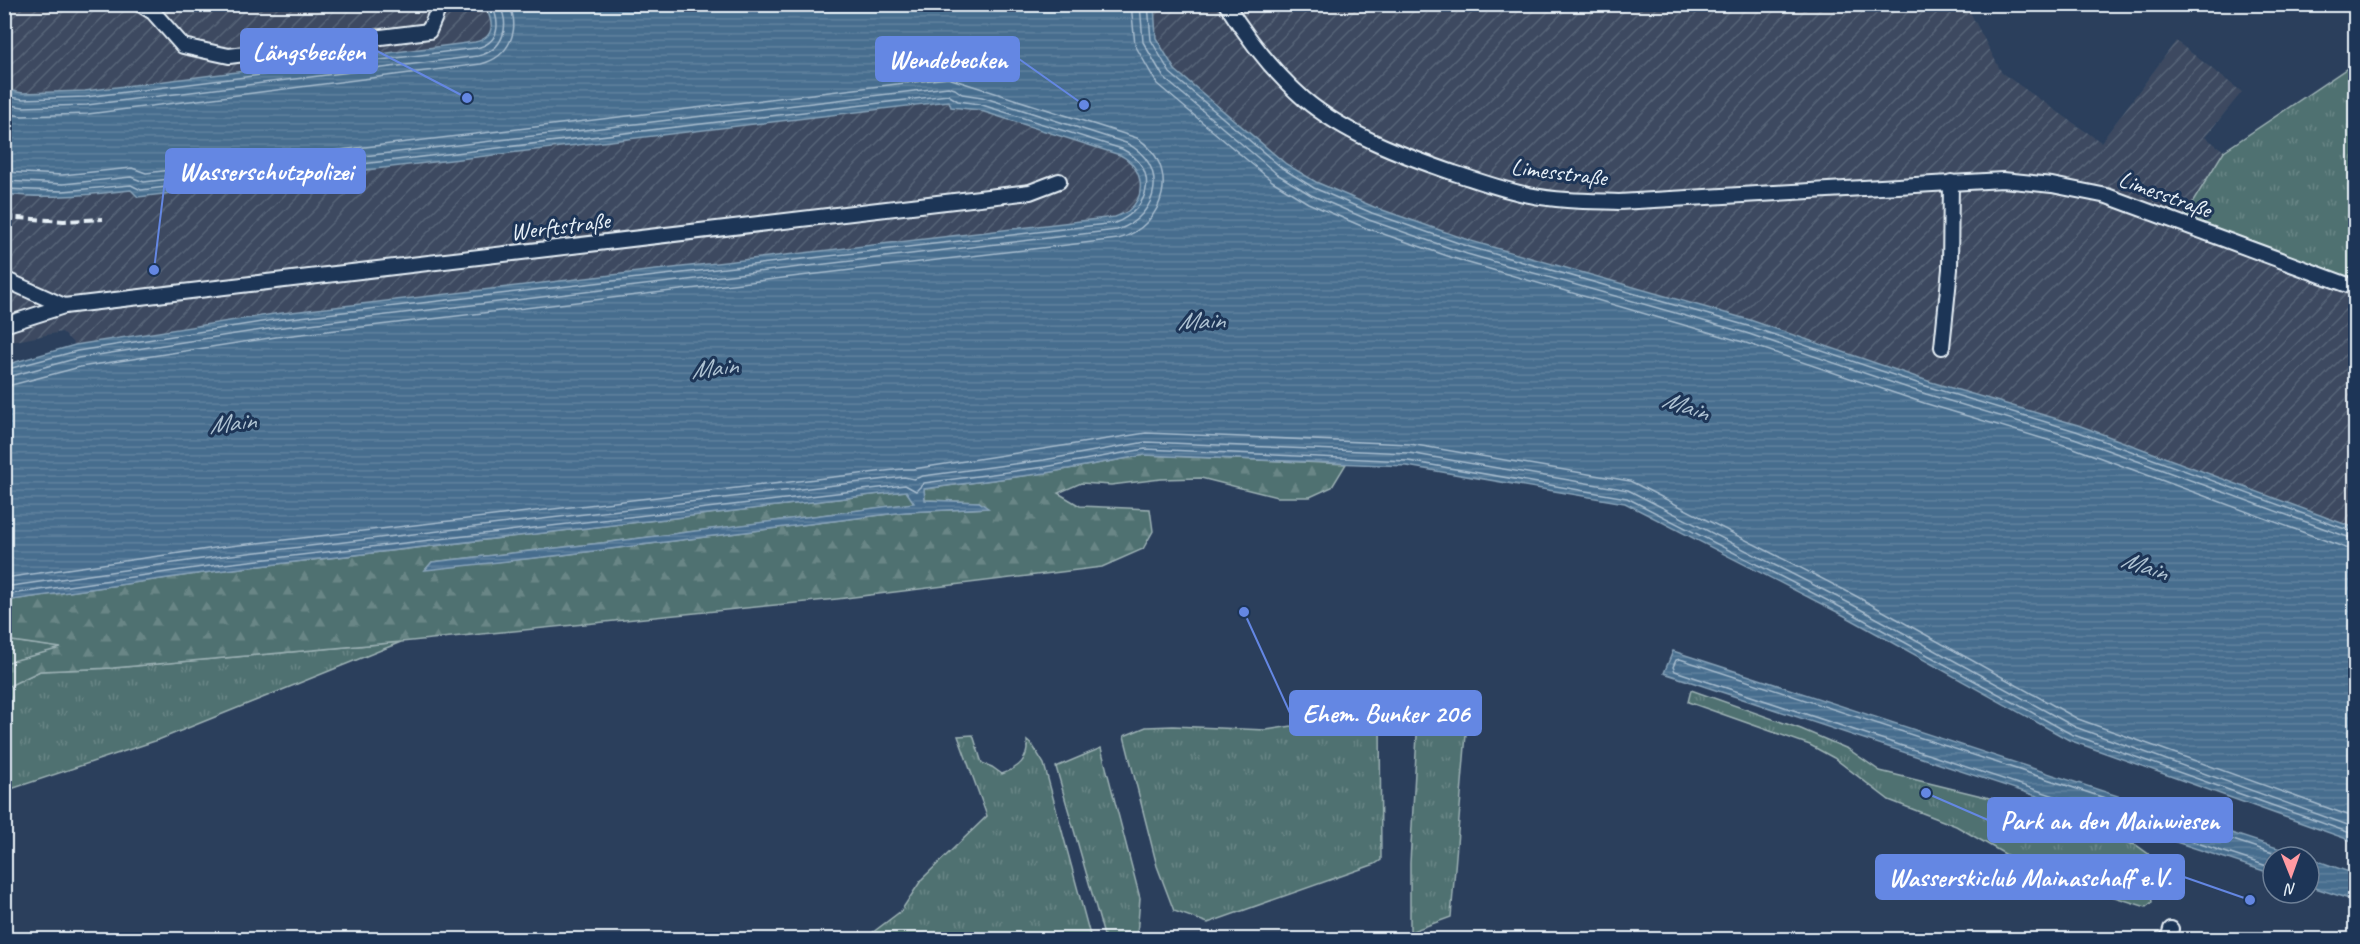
<svg xmlns="http://www.w3.org/2000/svg" width="2360" height="944" viewBox="0 0 2360 944" font-family="Caveat,sans-serif">
<defs>
<pattern id="industrial-furrows" width="10" height="10" patternUnits="userSpaceOnUse" patternTransform="scale(1.5)"><rect width="10" height="10" fill="#3c4a61"/><path d="M-1 1l2-2M0 10L10 0M9 11l2-2" fill="none" stroke="#586578"/></pattern>
<pattern id="grass-tufts" width="24" height="20" patternUnits="userSpaceOnUse" patternTransform="scale(1.5)"><rect width="24" height="20" fill="#507171"/><path d="M3 7l-1-3M5 7V3M7 7l1-3M15 17l-1-3M17 17v-4M19 17l1-3" fill="none" stroke="#698686"/></pattern>
<pattern id="forest-firs" width="22" height="20" patternUnits="userSpaceOnUse" patternTransform="scale(1.5)"><rect width="22" height="20" fill="#507171"/><path d="M5 1l3.5 6h-7zM16 11l3.5 6h-7z" fill="#698686"/></pattern>
<pattern id="water-rules" width="6" height="5" patternUnits="userSpaceOnUse" patternTransform="scale(1.5)"><rect width="6" height="5" fill="#466d8e"/><path d="M0 2.5h6" fill="none" stroke="#61829f"/></pattern>
</defs>
<rect width="100%" height="100%" fill="#2b3f5c"/>
<filter id="ink" filterUnits="userSpaceOnUse"><feTurbulence type="fractalNoise" baseFrequency=".0167" numOctaves="2"/><feDisplacementMap in="SourceGraphic" scale="12" xChannelSelector="R" yChannelSelector="G"/><feConvolveMatrix kernelMatrix="1 2 1 2 8 2 1 2 1" color-interpolation-filters="sRGB"/></filter>
<g filter="url(#ink)">
<!-- industrial -->
<polygon fill="url(#industrial-furrows)" points="5,5 1969,5 1970,12 2002,73 2101,142 2176,41 2242,92 2205,137 2224,151 2180,223 2355,288 2355,528 2078,425 1931,382 1750,320 1471,241 1374,207 1128,211 1115,217 274,314 75,345 62,332 5,343"/>
<!-- grass -->
<g fill="url(#grass-tufts)" stroke="#9cb1b4" stroke-width="1.5">
<polygon points="2355,63 2355,288 2180,223 2224,151"/>
<polygon points="5,640 64,648 5,663"/>
<polygon points="401,642 158,740 5,791 4,688 40,671 113,668"/>
<polygon points="1691,690 1801,729 1848,749 1880,771 1998,800 2057,825 2136,845 2168,868 2171,876 2158,880 2151,895 2152,902 2146,907 2038,873 1956,826 1889,800 1834,758 1810,745 1688,702"/>
<polygon points="1380,717 1381,860 1375,864 1208,923 1174,911 1157,866 1124,736 1146,727 1173,726 1266,730 1338,719"/>
<polygon points="1418,717 1467,722 1451,917 1410,932 1410,863"/>
<path d="M 973,735 L 982,763 L 992,767 L 1002,774 C 1018,768 1029,760 1027,741 L 1033,746 L 1044,764 L 1091,939 L 864,939 L 901,911 L 922,879 L 987,816 L 958,736 Z"/>
<polygon points="1101,748 1140,898 1137,935 1130,939 1105,939 1056,767"/>
</g>
<!-- forest -->
<polygon fill="url(#forest-firs)" stroke="#9cb1b4" stroke-width="1.5" points="1145,455 1346,464 1332,487 1310,497 1277,497 1201,478 1161,479 1111,485 1081,483 1058,493 1080,506 1150,509 1153,531 1143,549 1102,567 837,599 401,642 113,668 40,671 5,688 5,663 61,648 5,640 4,601 225,570 906,491 915,503 610,542 432,562 426,569 562,555 905,512 987,508 979,502 925,500 924,489 1046,473"/>
<!-- water -->
<g fill="url(#water-rules)" stroke="#87a2b8" stroke-width="1.5">
<path d="M 484,5 L 1154,5 L 1156,38 L 1175,70 L 1286,164 L 1316,182 L 1374,207 L 1471,241 L 1750,320 L 1931,382 L 2078,425 L 2355,528 L 2355,842 L 2069,740 L 1843,615 L 1625,503 L 1407,466 L 1145,455 L 1046,473 L 924,489 L 925,500 L 979,502 L 988,508 L 905,512 L 562,555 L 425,570 L 432,562 L 610,542 L 914,503 L 906,491 L 225,570 L 5,601 L 5,365 L 75,345 L 274,314 L 1115,217 C 1119,215 1125,213 1128,211 C 1149,194 1141,165 1120,155 L 978,110 L 951,107 L 949,101 L 138,197 L 131,190 C 88,195 47,199 5,194 L 5,90 L 23,93 L 85,91 L 475,42 C 497,37 493,20 484,5 Z"/>
<polygon points="1673,651 2305,857 2273,857 2273,874 1664,673"/>
<polygon points="2309,858 2355,874 2355,899 2349,899 2309,886"/>
</g>
<g fill="none" stroke-linecap="round" stroke-linejoin="round">
<!-- shore -->
<g stroke="#a7bcce" stroke-width="1.5">
<polyline points="1131,4 1135,45 1157,84 1272,181 1308,203 1366,228 1465,262 1743,342 1924,403 2071,447 2346,548 2356,549"/>
<polyline points="1140,4 1143,42 1164,78 1277,174 1311,195 1369,220 1467,254 1746,333 1926,394 2074,438 2356,540"/>
<polyline points="1148,4 1151,40 1170,73 1282,168 1314,188 1372,213 1470,247 1748,326 1929,387 2076,431 2356,533"/>
<path d="M 4,96 L 23,99 L 86,97 L 476,48 C 500,43 501,23 491,4"/>
<path d="M 4,104 L 23,107 L 87,105 L 478,56 C 503,50 511,27 499,4"/>
<path d="M 4,113 L 22,116 L 88,114 L 481,64 C 509,57 521,31 509,4"/>
<path d="M 4,172 L 62,175 L 132,168 L 146,173 L 948,78 L 1137,138 C 1181,166 1166,226 1118,239 L 276,337 L 80,367 L 4,387"/>
<path d="M 4,181 L 63,184 L 131,177 L 144,182 L 948,87 L 955,89 L 962,94 L 982,97 L 1126,143 C 1169,164 1160,216 1117,230 L 275,328 L 78,358 L 4,378"/>
<path d="M 4,189 L 63,191 L 131,185 L 141,190 L 948,95 L 958,101 L 979,104 L 1122,149 C 1160,168 1151,209 1115,223 L 274,320 L 77,351 L 4,370"/>
<polyline points="4,578 222,547 903,469 913,469 1146,433 1410,444 1630,481 1854,595 2078,719 2356,818"/>
<polyline points="4,587 223,556 904,477 914,479 923,476 1044,460 1146,442 1409,453 1628,490 1849,603 2075,727 2356,828"/>
<polyline points="4,595 224,564 905,485 916,491 924,483 1045,467 1145,449 1408,461 1627,498 1846,610 2071,734 2356,835"/>
<polyline points="2273,868 1675,671 1673,667 1676,660 1680,659 2285,857"/>
</g>
<!-- minor casing -->
<g stroke="#e8f1f8" stroke-width="18">
<g id="minor">
<polyline points="140,4 153,12 183,46 229,56 429,31 439,7"/>
<path d="M 1226,4 C 1248,39 1273,72 1304,99 C 1347,135 1402,155 1454,173 C 1479,181 1503,190 1529,195 C 1558,201 1589,201 1619,202 L 2003,180 L 2052,185 L 2107,196 L 2356,288"/>
<polyline points="4,279 64,306"/>
<polyline points="4,325 64,306 1030,192 1059,181"/>
<polyline points="1942,347 1950,269 1951,182"/>
<polyline points="2168,940 2171,929"/>
</g>
</g>
<!-- minor -->
<use href="#minor" stroke="#1d3557" stroke-width="14"/>
<!-- rail -->
<polyline stroke="#e8f1f8" stroke-width="4" stroke-dasharray="9 4.5" stroke-linecap="butt" points="4,217 64,221 103,219"/>
</g>
</g>
<g text-anchor="middle" stroke-width="6" stroke-linejoin="round" paint-order="stroke">
<!-- street labels -->
<g font-size="24" fill="#e8f1f8" stroke="#1d3557">
<text transform="translate(1559 172) rotate(7)" y="8">Limesstraße</text>
<text transform="translate(2165 194) rotate(20)" y="8">Limesstraße</text>
<text transform="translate(560 226) rotate(-7)" y="8">Werftstraße</text>
</g>
<!-- water labels -->
<g font-size="26" font-style="italic" fill="#afc3d3" stroke="#1d3557">
<text transform="translate(1201 320) rotate(-1)" y="9">Main</text>
<text transform="translate(714 367) rotate(-6)" y="9">Main</text>
<text transform="translate(1686 405) rotate(19)" y="9">Main</text>
<text transform="translate(232 422) rotate(-6)" y="9">Main</text>
<text transform="translate(2145 565) rotate(19)" y="9">Main</text>
</g>
</g>
<!-- callouts -->
<path fill="none" stroke="#6487e3" stroke-width="2" d="M467 98L377 51M1084 105L1019 59M154 270L166 171M1244 612L1290 713M1926 793L1988 820M2250 900L2184 877"/>
<g fill="#6487e3" stroke="#1d3557" stroke-width="2">
<circle cx="467" cy="98" r="6"/>
<circle cx="1084" cy="105" r="6"/>
<circle cx="154" cy="270" r="6"/>
<circle cx="1244" cy="612" r="6"/>
<circle cx="1926" cy="793" r="6"/>
<circle cx="2250" cy="900" r="6"/>
</g>
<g fill="#6487e3" stroke="#6487e3" stroke-width="2">
<rect x="241" y="29" width="136" height="44" rx="6"/>
<rect x="876" y="37" width="143" height="44" rx="6"/>
<rect x="166" y="149" width="199" height="44" rx="6"/>
<rect x="1290" y="691" width="191" height="44" rx="6"/>
<rect x="1988" y="798" width="244" height="44" rx="6"/>
<rect x="1876" y="855" width="308" height="44" rx="6"/>
</g>
<g font-size="26" text-anchor="middle" font-weight="bold" fill="#fff">
<text x="309" y="60">Längsbecken</text>
<text x="948" y="68">Wendebecken</text>
<text x="266" y="180">Wasserschutzpolizei</text>
<text x="1386" y="722">Ehem. Bunker 206</text>
<text x="2110" y="829">Park an den Mainwiesen</text>
<text x="2030" y="886">Wasserskiclub Mainaschaff e.V.</text>
</g>
<!-- margin -->
<rect width="2360" height="944" fill="none" stroke="#1d3557" stroke-width="24"/>
<rect x="12" y="12" width="2336" height="920" fill="none" stroke="#e8f1f8" stroke-width="2" filter="url(#ink)"/>
<!-- north arrow -->
<g transform="translate(2291 875) rotate(179)"><circle r="28" fill="#1d3557" stroke="#6e8097" stroke-width="1.5"/>
<path d="M0-4.5L10 22L0 15L-10 22Z" fill="#ff9aa2"/>
<text y="-9" font-size="16" font-weight="bold" text-anchor="middle" fill="#e8f1f8">N</text>
</g>
</svg>
